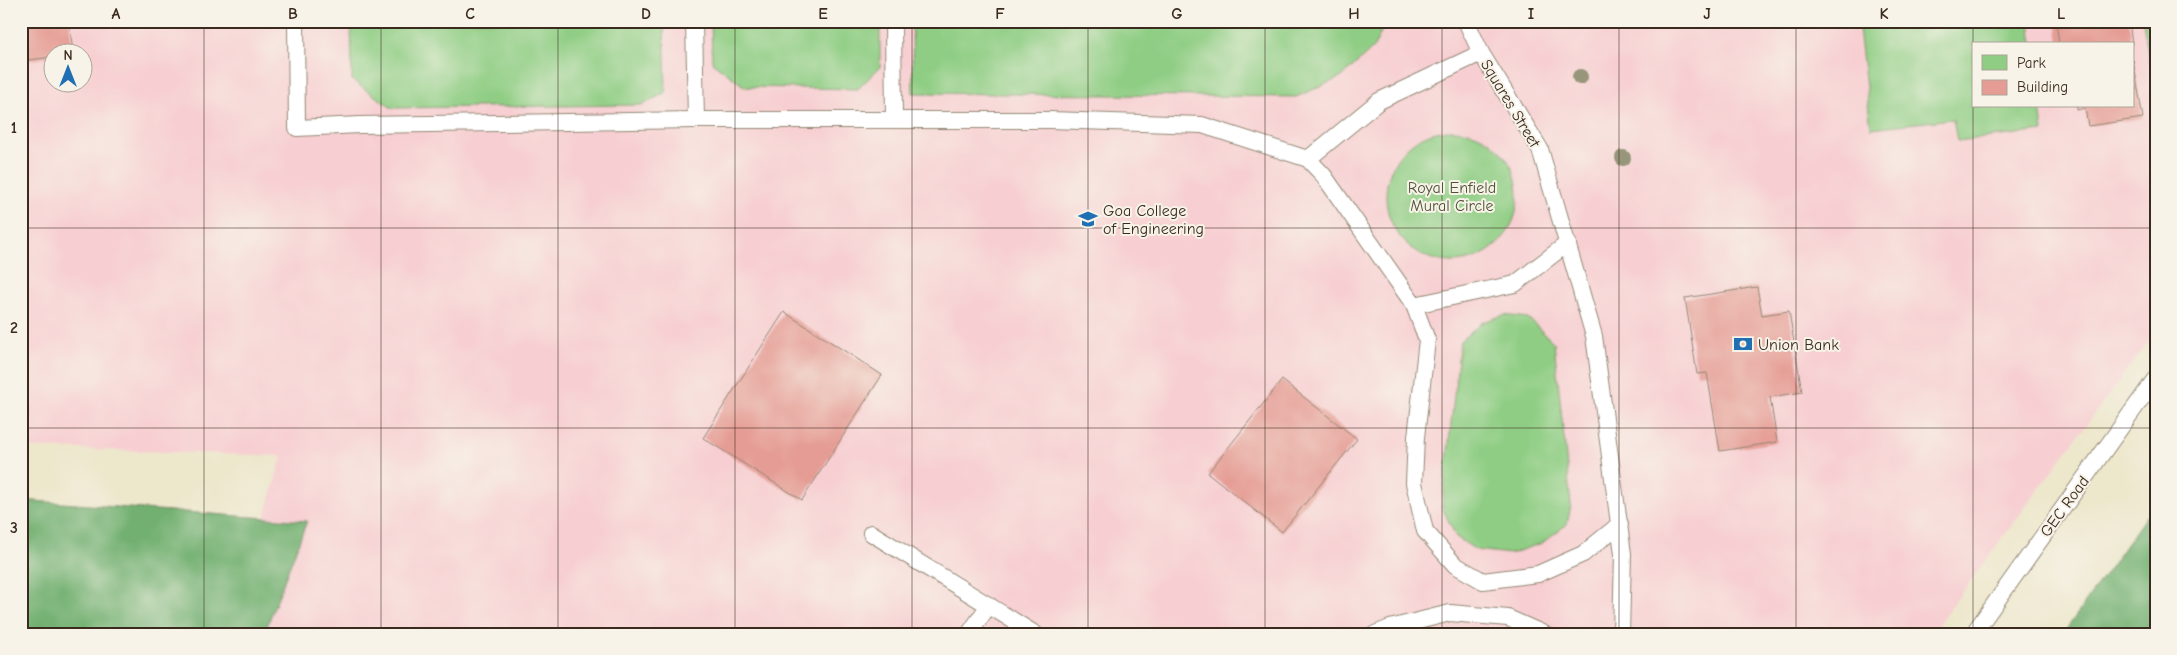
<svg xmlns="http://www.w3.org/2000/svg" width="2177" height="655" viewBox="0 0 2177 655" font-family="'Comic Neue',sans-serif">
<rect width="100%" height="100%" fill="#f7f3e8"/>
<filter id="ink" filterUnits="userSpaceOnUse"><feTurbulence type="fractalNoise" baseFrequency=".02" numOctaves="2"/><feDisplacementMap in="SourceGraphic" scale="10" xChannelSelector="R" yChannelSelector="G"/><feConvolveMatrix kernelMatrix="1 2 1 2 8 2 1 2 1" color-interpolation-filters="sRGB"/></filter>
<filter id="wash" filterUnits="userSpaceOnUse"><feTurbulence type="fractalNoise" baseFrequency=".0096" numOctaves="4" result="noise"/><feDisplacementMap in="SourceGraphic" scale="20" xChannelSelector="R" yChannelSelector="G"/><feGaussianBlur stdDeviation="1.12" result="paint"/><feColorMatrix in="noise" values="0 0 0 0 0 0 0 0 0 0 0 0 0 0 0 0 0 1.4 0 .05"/><feComposite in="paint" operator="in"/></filter>
<g filter="url(#wash)">
<rect width="100%" height="100%" fill="#ede7cc"/>
<!-- built -->
<path fill="#f7cfd2" fill-rule="evenodd" d="M 21,21 L 2156,21 L 2156,331 L 1931,634 L 232,634 L 282,456 L 21,447 ZM 1973,44 L 2133,44 L 2133,106 L 1973,106 ZM 52,52 L 82,52 L 82,82 L 52,82 Z"/>
<!-- green -->
<g fill="#8ecd83" stroke="#647c50">
<polygon points="351,21 664,21 666,92 643,105 392,108 352,80"/>
<polygon points="711,21 880,21 880,67 858,89 745,87 712,62"/>
<polygon points="912,21 1386,21 1374,47 1342,77 1296,97 913,93"/>
<polygon points="1858,21 2030,21 2033,44 1973,44 1973,106 2040,106 2043,131 1957,141 1953,119 1871,128"/>
<polygon points="2143,21 2156,21 2156,61 2149,62"/>
<circle cx="1452" cy="196" r="66"/>
<polygon points="1504,315 1528,318 1554,343 1571,505 1567,524 1542,543 1510,554 1476,550 1456,537 1442,507 1460,341 1483,322"/>
</g>
<!-- forest -->
<g fill="#72b071" stroke="#566d48">
<polygon points="21,500 307,521 264,634 21,634"/>
<polygon points="2156,502 2156,634 2063,634"/>
</g>
<g id="blocks">
<!-- building -->
<g fill="#e59c94">
<polygon points="21,21 69,21 73,52 52,52 52,57 21,61"/>
<polygon points="2056,21 2129,21 2132,44 2059,44"/>
<polygon points="2133,60 2143,118 2088,126 2085,108 2077,110 2077,106 2133,106"/>
<polygon points="1757,287 1762,315 1789,311 1802,392 1770,397 1777,442 1720,451 1707,373 1697,374 1685,298"/>
<polygon points="784,312 882,375 802,500 703,438"/>
<polygon points="1282,380 1357,439 1282,532 1208,473"/>
</g>
</g>
</g>
<g filter="url(#ink)">
<use href="#blocks" fill-opacity="0" stroke="#948875" stroke-width="1"/>
<g fill="none" stroke-linecap="round" stroke-linejoin="round">
<!-- service casing -->
<g stroke="#948875" stroke-width="18">
<g id="service">
<polyline points="296,21 297,128 360,125 696,120 1050,120 1202,125 1308,159 1324,176 1414,305 1427,340 1416,437 1414,483 1425,531 1455,565 1483,581 1538,574 1583,554 1620,524"/>
<polyline points="694,21 696,120"/>
<polyline points="893,21 894,120"/>
<polyline points="1466,21 1481,53 1540,149 1594,336 1623,554 1621,634"/>
<polyline points="1308,159 1379,101 1481,53"/>
<polyline points="1414,305 1515,284 1568,243"/>
<polyline points="871,533 1035,634"/>
<polyline points="969,634 989,605"/>
<polyline points="1375,634 1390,628 1450,613 1508,618 1544,634"/>
<polyline points="1973,634 2156,378"/>
</g>
</g>
<!-- service -->
<use href="#service" stroke="#fff" stroke-width="16"/>
</g>
<!-- trees -->
<g fill="#97967a">
<circle cx="1580" cy="77" r="8"/>
<circle cx="1623" cy="158" r="8"/>
</g>
</g>
<!-- grid -->
<path fill="none" stroke="#3b2a1e" stroke-width="1" stroke-opacity="0.55" d="M 204,21 L 204,634M 381,21 L 381,634M 558,21 L 558,634M 735,21 L 735,634M 912,21 L 912,634M 1088,21 L 1088,634M 1265,21 L 1265,634M 1442,21 L 1442,634M 1619,21 L 1619,634M 1796,21 L 1796,634M 1973,21 L 1973,634M 21,228 L 2156,228M 21,428 L 2156,428"/>
<!-- icons -->
<defs>
<g id="university-bare" transform="scale(1.5)"><path d="M0-5L7-2L0 1L-7-2ZM-4 1L0 2.5L4 1V4Q0 6-4 4Z" fill="#1f6fb2" stroke="#f7f3e8" stroke-width="2.5" paint-order="stroke"/></g>
<g id="bank-bare" transform="scale(1.5)"><path d="M-6-4H6V4H-6ZM0-2.3a2.3 2.3 0 1 0 0 4.6a2.3 2.3 0 1 0 0-4.6Z" fill="#1f6fb2" stroke="#f7f3e8" stroke-width="2.5" paint-order="stroke"/></g>
</defs>
<g fill-rule="evenodd">
<use href="#university-bare" x="1088" y="219"/>
<use href="#bank-bare" x="1743" y="344"/>
</g>
<g text-anchor="middle" stroke-width="4" stroke-linejoin="round" paint-order="stroke">
<!-- street labels -->
<g font-size="16" fill="#3b2a1e" stroke="#f7f3e8">
<text transform="translate(1511 103) rotate(59)" y="6">Squares Street</text>
<text transform="translate(2064 506) rotate(-54)" y="6">GEC Road</text>
</g>
<!-- park labels -->
<g font-size="16" fill="#505337" stroke="#f7f3e8">
<text x="1452" y="193">Royal Enfield<tspan x="1452" dy="18">Mural Circle</tspan></text>
</g>
<!-- poi labels -->
<g font-size="16" fill="#3b2a1e" stroke="#f7f3e8" text-anchor="start">
<text x="1103" y="216">Goa College<tspan x="1103" dy="18">of Engineering</tspan></text>
<text x="1758" y="350">Union Bank</text>
</g>
</g>
<!-- margin -->
<rect width="2177" height="655" fill="none" stroke="#f7f3e8" stroke-width="55"/>
<!-- legend -->
<rect x="1972" y="42" width="162" height="65" fill="#f7f3e8" stroke="#aca397"/>
<rect x="1982" y="55" width="25" height="15" fill="#8ecd83" stroke="#aca397"/>
<text x="2017" y="68" font-size="15" fill="#3b2a1e">Park</text>
<rect x="1982" y="80" width="25" height="15" fill="#e59c94" stroke="#aca397"/>
<text x="2017" y="92" font-size="15" fill="#3b2a1e">Building</text>
<!-- north arrow -->
<g transform="translate(68 68)"><circle r="24" fill="#f7f3e8" stroke="#aca397"/>
<path d="M0-4L9 19L0 12L-9 19Z" fill="#1f6fb2"/>
<text y="-8" font-size="14" font-weight="bold" text-anchor="middle" fill="#3b2a1e">N</text>
</g>
<rect x="28" y="28" width="2122" height="600" fill="none" stroke="#3b2a1e" stroke-width="2"/>
<g font-size="16" text-anchor="middle" font-weight="bold" fill="#3b2a1e">
<text x="116" y="19">A</text>
<text x="293" y="19">B</text>
<text x="470" y="19">C</text>
<text x="646" y="19">D</text>
<text x="823" y="19">E</text>
<text x="1000" y="19">F</text>
<text x="1177" y="19">G</text>
<text x="1354" y="19">H</text>
<text x="1531" y="19">I</text>
<text x="1707" y="19">J</text>
<text x="1884" y="19">K</text>
<text x="2061" y="19">L</text>
<text x="14" y="133">1</text>
<text x="14" y="333">2</text>
<text x="14" y="533">3</text>
</g>
</svg>
